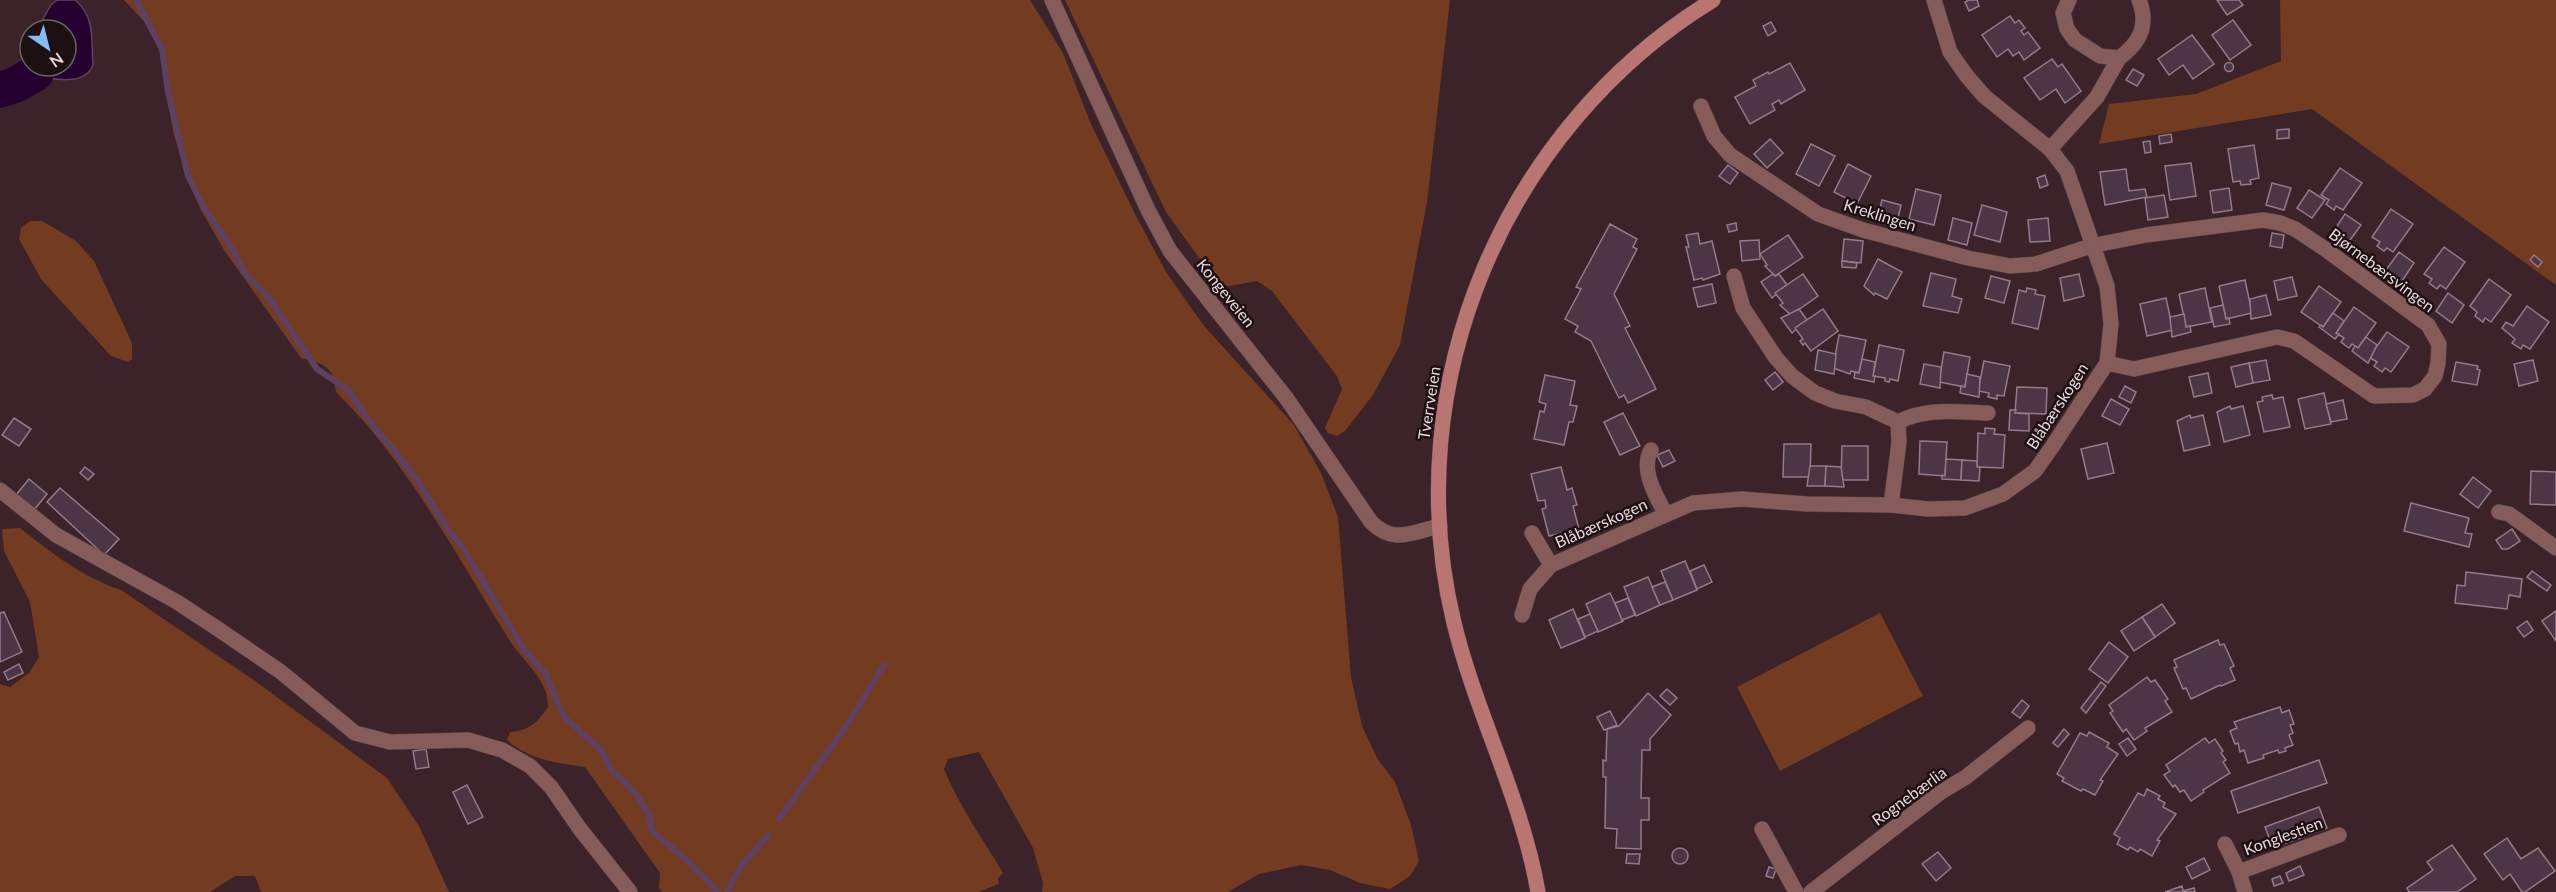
<svg xmlns="http://www.w3.org/2000/svg" width="2556" height="892" viewBox="0 0 2556 892" font-family="Lato,sans-serif">
<rect width="100%" height="100%" fill="#3c232a"/>
<!-- green -->
<g fill="#733b20">
<path d="M 124,0 L 1030,0 L 1063,53 L 1091,124 L 1135,214 L 1166,272 L 1204,326 L 1294,425 L 1321,473 L 1338,517 L 1351,677 L 1362,726 L 1377,758 L 1395,782 L 1411,825 L 1419,861 L 1410,876 L 1390,889 L 1360,883 L 1330,870 L 1301,865 L 1259,874 L 1228,892 L 1042,892 L 1043,883 L 1033,848 L 979,752 L 948,759 L 944,769 C 959,806 983,839 1003,873 L 998,878 L 999,884 L 978,892 L 662,892 L 659,888 L 660,873 L 585,767 C 558,763 529,760 507,740 L 510,732 C 529,731 538,722 548,707 C 549,679 521,660 508,638 C 455,553 408,463 336,392 C 333,366 325,364 301,358 L 224,250 L 201,210 L 186,176 L 173,131 L 160,51 L 152,30 Z"/>
<polygon points="1065,0 1450,0 1427,202 1400,345 1373,395 1345,431 1337,436 1328,433 1325,428 1342,389 1337,376 1272,291 1257,281 1230,286 1218,284 1166,212"/>
<polygon points="2280,0 2556,0 2556,285 2312,109 2099,144 2109,104 2196,94 2281,61"/>
<polygon points="30,221 42,221 76,241 94,261 132,343 132,359 128,362 111,356 41,279 19,239 21,228"/>
<path d="M 20,528 C 52,553 82,577 121,590 L 255,681 L 387,778 L 419,826 L 449,892 L 261,892 L 255,876 L 235,876 L 210,892 L 0,892 L 0,684 L 10,687 L 29,673 L 39,657 L 30,602 L 4,551 L 2,529 Z"/>
<polygon points="1880,613 1923,696 1780,771 1737,687"/>
</g>
<!-- water -->
<path fill="#23002e" stroke="#5e4162" stroke-width="1.5" d="M 57,0 L 75,0 C 96,17 91,42 93,65 C 85,86 55,79 38,77 L 34,66 L 66,66 L 66,30 L 49,30 L 43,19 L 51,5 Z"/>
<g fill="none" stroke-linecap="round" stroke-linejoin="round">
<!-- stream -->
<g stroke="#5e4162" stroke-width="6">
<polyline points="136,0 162,49 168,92 188,176 203,206 233,250 244,272 269,298 317,369 348,390 379,434 392,447 421,486 447,528 463,548 525,651 545,673 564,717 602,751 611,770 636,794 649,814 652,831 690,863 718,892"/>
<polyline points="779,819 844,729 884,665"/>
<polyline points="727,892 741,866 768,835"/>
</g>
<!-- river -->
<polyline stroke="#23002e" stroke-width="36" points="0,90 15,85 36,73"/>
</g>
<!-- building -->
<g fill="#4c3544" stroke="#947a8b" stroke-width="1.5">
<polygon points="1969,0 1977,0 1979,6 1969,11 1965,2"/>
<polygon points="2217,0 2239,0 2243,5 2227,15"/>
<polygon points="2010,16 2015,23 2019,20 2025,28 2021,31 2024,35 2028,32 2040,48 2024,60 2019,52 2013,56 2008,49 1997,57 1982,35"/>
<polygon points="2233,20 2251,45 2230,60 2212,35"/>
<polygon points="1771,22 1776,31 1768,36 1763,26"/>
<polygon points="2192,35 2214,64 2193,79 2183,65 2169,75 2158,59"/>
<polygon points="2052,59 2058,67 2062,64 2081,91 2065,103 2056,89 2040,100 2024,78"/>
<circle cx="2229" cy="67" r="4.5"/>
<polygon points="1790,63 1805,90 1781,104 1779,100 1772,104 1775,110 1750,124 1735,97 1756,86 1753,80 1768,72 1769,74"/>
<polygon points="2133,69 2144,75 2137,86 2126,80"/>
<polygon points="2289,129 2289,138 2277,139 2277,130"/>
<polygon points="2171,134 2172,142 2160,144 2159,136"/>
<polygon points="1770,139 1783,153 1767,168 1754,154"/>
<polygon points="2150,141 2151,152 2145,153 2143,142"/>
<polygon points="1811,144 1835,156 1819,186 1796,174"/>
<polygon points="2254,145 2259,178 2250,180 2251,184 2241,185 2240,181 2233,182 2228,149"/>
<polygon points="2191,163 2196,196 2170,200 2165,166"/>
<polygon points="1848,164 1871,176 1857,204 1834,192"/>
<polygon points="1728,165 1738,173 1730,184 1719,176"/>
<polygon points="2340,168 2362,183 2343,210 2336,206 2334,210 2326,204 2329,200 2321,195"/>
<polygon points="2126,169 2129,191 2145,189 2147,197 2105,205 2100,172"/>
<polygon points="2045,175 2048,185 2040,188 2037,178"/>
<polygon points="2272,183 2291,188 2284,210 2266,205"/>
<polygon points="2229,188 2232,210 2213,213 2210,191"/>
<polygon points="1916,189 1941,195 1934,225 1909,219"/>
<polygon points="2309,190 2325,200 2312,218 2297,208"/>
<polygon points="2164,195 2168,217 2148,220 2145,198"/>
<polygon points="1882,200 1901,205 1896,227 1877,222"/>
<polygon points="1982,205 2007,212 2000,242 1974,235"/>
<polygon points="2391,209 2413,224 2393,252 2387,248 2384,251 2377,246 2380,242 2372,237"/>
<polygon points="2345,214 2361,225 2348,243 2333,232"/>
<polygon points="1953,218 1972,223 1967,245 1948,240"/>
<polygon points="2048,218 2050,241 2030,242 2028,220"/>
<polygon points="1736,223 1737,230 1729,232 1727,225"/>
<polygon points="1610,224 1637,239 1633,247 1637,249 1614,294 1630,326 1625,328 1656,389 1628,403 1624,395 1619,398 1591,341 1575,332 1578,326 1565,319 1581,289 1576,287"/>
<polygon points="1698,233 1700,244 1712,241 1720,274 1703,280 1702,278 1694,280 1686,247 1689,247 1686,235"/>
<polygon points="2272,233 2284,235 2282,248 2270,246"/>
<polygon points="1788,235 1803,257 1775,276 1765,266 1767,265 1760,254"/>
<polygon points="1844,239 1863,241 1861,263 1842,261"/>
<polygon points="1759,240 1760,259 1742,261 1740,241"/>
<polygon points="2444,247 2465,262 2446,289 2440,285 2437,289 2429,283 2432,279 2424,274"/>
<polygon points="2399,252 2414,263 2402,281 2386,270"/>
<polygon points="2534,255 2542,262 2538,267 2530,260"/>
<polygon points="1878,259 1902,272 1887,299 1875,293 1874,295 1864,286"/>
<polygon points="1842,261 1857,263 1856,268 1842,267"/>
<polygon points="1931,273 1956,279 1952,296 1962,299 1958,313 1923,306"/>
<polygon points="1773,274 1775,276 1779,274 1787,285 1772,298 1761,282"/>
<polygon points="1803,274 1818,296 1791,315 1780,305 1783,303 1775,293"/>
<polygon points="2079,274 2084,296 2064,301 2060,278"/>
<polygon points="1991,276 2010,281 2004,303 1985,298"/>
<polygon points="2292,277 2297,296 2278,300 2274,281"/>
<polygon points="2489,279 2511,295 2491,322 2485,318 2483,322 2475,316 2477,312 2470,306"/>
<polygon points="2245,280 2252,313 2226,319 2219,286"/>
<polygon points="1712,284 1716,303 1698,307 1693,288"/>
<polygon points="2319,286 2341,302 2323,327 2301,312"/>
<polygon points="2027,288 2036,290 2035,294 2045,296 2038,329 2012,323 2019,290 2026,292"/>
<polygon points="2205,288 2212,322 2186,327 2179,294"/>
<polygon points="2448,293 2464,305 2452,323 2436,311"/>
<polygon points="2266,295 2271,315 2251,319 2250,299"/>
<polygon points="2166,298 2173,330 2147,336 2140,304"/>
<polygon points="2223,305 2226,319 2229,318 2230,324 2214,327 2210,308"/>
<polygon points="2527,306 2549,322 2530,349 2523,345 2521,349 2512,343 2515,339 2502,328 2506,322 2513,326"/>
<polygon points="2354,307 2376,323 2358,348 2352,344 2349,348 2341,342 2344,338 2336,333"/>
<polygon points="1799,309 1807,320 1792,333 1781,318"/>
<polygon points="1823,309 1838,331 1811,351 1805,343 1803,345 1800,341 1803,339 1795,328"/>
<polygon points="2333,313 2344,321 2336,333 2339,334 2335,339 2319,327 2321,325 2323,327"/>
<polygon points="2184,314 2186,327 2190,326 2191,332 2172,337 2170,317"/>
<polygon points="2387,332 2409,347 2391,372 2385,368 2382,372 2374,366 2377,362 2369,357"/>
<polygon points="1839,335 1866,340 1859,373 1851,371 1850,374 1833,368"/>
<polygon points="2366,337 2377,345 2368,363 2352,351 2355,346 2358,348"/>
<polygon points="1879,345 1904,350 1898,381 1890,379 1889,382 1885,381 1885,378 1873,376"/>
<polygon points="1818,350 1836,354 1834,374 1815,370"/>
<polygon points="1944,352 1970,357 1965,387 1939,382"/>
<polygon points="1862,359 1875,362 1873,376 1875,376 1874,382 1854,378 1855,372 1859,373"/>
<polygon points="2266,360 2270,380 2253,383 2249,363"/>
<polygon points="2533,360 2538,381 2519,386 2514,364"/>
<polygon points="1984,361 2010,366 2004,396 1997,395 1997,399 1988,397 1989,393 1978,391"/>
<polygon points="2456,362 2478,366 2477,369 2480,370 2477,385 2452,381"/>
<polygon points="2249,363 2253,383 2236,387 2231,367"/>
<polygon points="1924,364 1941,367 1940,388 1920,384"/>
<polygon points="1775,372 1783,382 1773,390 1765,380"/>
<polygon points="2208,373 2212,393 2194,397 2189,377"/>
<polygon points="1967,374 1980,377 1979,397 1960,393 1961,386 1965,387"/>
<polygon points="1545,375 1575,381 1570,405 1577,406 1573,422 1569,422 1564,445 1534,439 1540,411 1544,412 1546,404 1539,402"/>
<polygon points="2125,386 2136,392 2131,403 2119,397"/>
<polygon points="2017,387 2047,388 2046,414 2015,413"/>
<polygon points="2324,393 2331,424 2305,429 2298,399"/>
<polygon points="2272,395 2273,399 2283,397 2290,427 2264,432 2257,402 2263,401 2262,397"/>
<polygon points="2111,399 2129,409 2120,425 2102,416"/>
<polygon points="2343,400 2347,419 2331,422 2326,404"/>
<polygon points="2230,406 2231,409 2243,406 2250,435 2224,442 2217,412"/>
<polygon points="2010,410 2016,410 2015,413 2029,414 2029,431 2009,430"/>
<polygon points="1623,413 1640,446 1620,455 1604,422"/>
<polygon points="2190,415 2191,418 2203,415 2210,445 2184,451 2177,421"/>
<polygon points="14,418 31,429 19,446 2,435"/>
<polygon points="1985,428 1995,429 1994,434 2005,435 2003,468 1977,467 1978,433 1985,434"/>
<polygon points="1920,441 1947,442 1945,476 1919,474"/>
<polygon points="2107,443 2114,473 2088,479 2081,449"/>
<polygon points="1784,444 1811,444 1810,477 1783,477"/>
<polygon points="1842,446 1868,446 1868,480 1841,480"/>
<polygon points="1669,450 1675,461 1663,467 1657,455"/>
<polygon points="1946,459 1962,460 1961,480 1942,479 1942,475 1945,476"/>
<polygon points="1962,460 1977,461 1977,467 1980,467 1979,481 1961,480"/>
<polygon points="1810,466 1826,466 1825,486 1807,486"/>
<polygon points="1826,466 1841,467 1844,487 1825,486"/>
<polygon points="85,467 94,474 88,480 80,473"/>
<polygon points="1561,467 1567,490 1572,488 1577,505 1573,506 1579,529 1549,536 1542,509 1546,508 1545,500 1538,501 1531,474"/>
<polygon points="2531,471 2556,472 2556,505 2530,504"/>
<polygon points="2473,477 2491,491 2478,508 2460,494"/>
<polygon points="29,479 47,494 34,510 16,495"/>
<polygon points="60,488 119,539 104,555 47,502"/>
<polygon points="2411,503 2469,518 2465,533 2472,534 2469,547 2404,531"/>
<polygon points="2512,529 2520,541 2508,549 2502,549 2496,540"/>
<polygon points="1685,561 1697,590 1673,600 1661,571"/>
<polygon points="1704,565 1712,582 1697,589 1690,571"/>
<polygon points="2532,571 2551,585 2547,591 2527,577"/>
<polygon points="2466,572 2522,579 2520,597 2509,595 2507,609 2455,603 2457,585 2465,586"/>
<polygon points="1648,577 1660,605 1636,616 1624,587"/>
<polygon points="1665,582 1673,600 1660,605 1652,587"/>
<polygon points="1610,593 1623,621 1598,632 1586,604"/>
<polygon points="1628,598 1635,615 1622,620 1615,603"/>
<polygon points="2162,604 2175,623 2155,637 2142,617"/>
<polygon points="1573,609 1585,638 1561,648 1549,620"/>
<polygon points="2556,611 2556,641 2542,621"/>
<polygon points="4,612 22,652 0,662 0,613"/>
<polygon points="1590,614 1598,631 1585,637 1578,619"/>
<polygon points="2142,617 2155,637 2134,651 2121,631"/>
<polygon points="2527,621 2533,630 2524,637 2517,628"/>
<polygon points="2218,640 2220,645 2224,644 2234,666 2230,668 2235,680 2221,686 2220,685 2191,699 2186,688 2183,689 2174,668 2177,667 2174,660"/>
<polygon points="2109,642 2128,657 2108,683 2089,669"/>
<polygon points="19,664 23,673 8,680 4,672"/>
<polygon points="2147,677 2151,682 2155,680 2168,699 2165,701 2172,712 2145,728 2147,731 2134,740 2126,729 2123,732 2110,713 2113,711 2109,705"/>
<polygon points="2101,682 2106,686 2086,713 2081,708"/>
<polygon points="1667,689 1677,698 1670,705 1660,696"/>
<polygon points="1648,693 1671,715 1650,739 1650,750 1642,750 1641,798 1649,798 1649,820 1641,820 1641,849 1616,848 1617,829 1605,828 1606,777 1603,777 1603,760 1606,761 1607,729 1619,726"/>
<polygon points="2022,700 2029,706 2020,718 2012,712"/>
<polygon points="2280,707 2282,713 2289,710 2294,724 2290,725 2293,733 2289,735 2293,745 2285,748 2286,751 2279,753 2278,750 2263,755 2264,758 2248,763 2244,750 2240,752 2238,743 2235,744 2230,731 2237,728 2234,722"/>
<polygon points="1610,711 1617,725 1604,730 1597,717"/>
<polygon points="2064,729 2069,734 2058,747 2053,743"/>
<polygon points="2089,732 2109,743 2107,747 2118,754 2100,780 2103,781 2095,795 2083,789 2081,791 2062,781 2064,778 2057,774 2080,733 2087,736"/>
<polygon points="2128,738 2136,749 2127,756 2119,744"/>
<polygon points="2205,738 2209,743 2215,739 2223,751 2221,753 2226,760 2223,762 2230,773 2203,790 2204,792 2191,801 2184,790 2180,792 2175,785 2173,787 2164,775 2170,771 2166,765"/>
<polygon points="426,749 429,767 416,769 413,751"/>
<polygon points="2319,760 2327,783 2238,813 2231,791"/>
<polygon points="467,785 483,817 468,824 453,792"/>
<polygon points="2147,789 2160,796 2158,799 2165,803 2163,807 2176,814 2157,840 2160,841 2152,856 2140,849 2138,852 2130,847 2128,850 2117,844 2120,838 2114,834 2138,793 2144,796"/>
<polygon points="2319,807 2327,828 2273,848 2265,827"/>
<polygon points="2507,838 2521,859 2538,848 2555,871 2525,892 2522,892 2510,874 2503,880 2484,854"/>
<polygon points="2452,845 2476,879 2457,892 2409,892 2407,888 2433,870 2427,862"/>
<circle cx="1680" cy="856" r="8"/>
<polygon points="1938,852 1951,868 1936,881 1922,864"/>
<polygon points="1627,854 1640,854 1639,864 1626,863"/>
<polygon points="2204,858 2210,870 2192,879 2186,867"/>
<polygon points="2300,866 2304,875 2289,881 2286,873"/>
<polygon points="1769,867 1776,869 1773,878 1766,876"/>
<polygon points="2280,876 2283,883 2274,886 2272,879"/>
<polygon points="2182,886 2183,891 2194,888 2195,892 2165,892"/>
</g>
<g fill="none" stroke-linecap="round" stroke-linejoin="round">
<!-- minor casing -->
<g stroke="#584046" stroke-width="16">
<g id="minor">
<path d="M 1052,0 L 1148,210 L 1170,251 L 1287,399 L 1371,522 C 1394,545 1412,532 1440,526"/>
<path d="M 2069,0 L 2063,13 L 2067,29 L 2075,40 L 2100,56 L 2119,58 C 2140,43 2149,25 2139,0"/>
<polyline points="1701,106 1714,136 1730,155 1818,214 1863,230 1968,258 2010,266 2036,264 2091,246 2146,235 2263,220 2280,223 2295,229 2325,249 2428,325 2439,344 2438,363 2435,376 2425,389 2413,395 2374,396 2294,341 2277,337 2134,369 2107,363"/>
<polyline points="2050,149 2097,97 2119,58"/>
<path d="M 1734,276 L 1743,308 L 1776,358 L 1792,376 L 1815,393 L 1835,401 L 1866,407 L 1898,422 C 1927,407 1957,412 1988,413"/>
<path d="M 1651,450 C 1640,469 1656,497 1666,514"/>
<polyline points="0,490 56,535 177,602 218,629 281,672 355,733 390,742 468,740 502,750 530,766 551,787 580,829 630,892"/>
<polyline points="1891,505 1899,442 1898,422"/>
<polyline points="2499,512 2509,514 2556,548"/>
<polyline points="1532,533 1551,565"/>
<polyline points="1522,615 1530,589 1551,565 1693,503 1742,499 1807,504 1891,505 1928,509 1965,508 2003,494 2035,471 2052,447 2107,363 2111,324 2107,286 2067,171 2050,149 1984,96 1966,75 1950,52 1934,0"/>
<polyline points="1762,829 1796,892"/>
<polyline points="2225,844 2239,872 2245,892"/>
<polyline points="2239,872 2339,835"/>
<polyline points="1811,892 1941,792 1966,777 2028,728"/>
</g>
</g>
<!-- secondary casing -->
<g stroke="#584046" stroke-width="16">
<path id="secondary" d="M 1538,892 C 1522,799 1476,714 1454,623 C 1396,384 1504,128 1713,0"/>
</g>
<!-- minor -->
<use href="#minor" stroke="#855c59" stroke-width="15"/>
<!-- secondary -->
<use href="#secondary" stroke="#b87571" stroke-width="15"/>
</g>
<g text-anchor="middle" stroke-width="5" stroke-linejoin="round" paint-order="stroke">
<!-- street labels -->
<g font-size="16" fill="#e9d8dc" stroke="#1c1013">
<text transform="translate(1880 215) rotate(17)" y="6">Kreklingen</text>
<text transform="translate(2382 270) rotate(37)" y="6">Bjørnebærsvingen</text>
<text transform="translate(1226 293) rotate(51)" y="6">Kongeveien</text>
<text transform="translate(1429 403) rotate(-81)" y="6">Tverrveien</text>
<text transform="translate(2057 406) rotate(-57)" y="6">Blåbærskogen</text>
<text transform="translate(1601 523) rotate(-24)" y="6">Blåbærskogen</text>
<text transform="translate(1909 796) rotate(-36)" y="6">Rognebærlia</text>
<text transform="translate(2283 836) rotate(-20)" y="6">Konglestien</text>
</g>
</g>
<!-- north arrow -->
<g transform="translate(48 48) rotate(145)"><circle r="28" fill="#1c1013" stroke="#6e6063" stroke-width="1.5"/>
<path d="M0-4.5L10 22L0 15L-10 22Z" fill="#83bcfb"/>
<text y="-9" font-size="16" font-weight="bold" text-anchor="middle" fill="#e9d8dc">N</text>
</g>
</svg>
